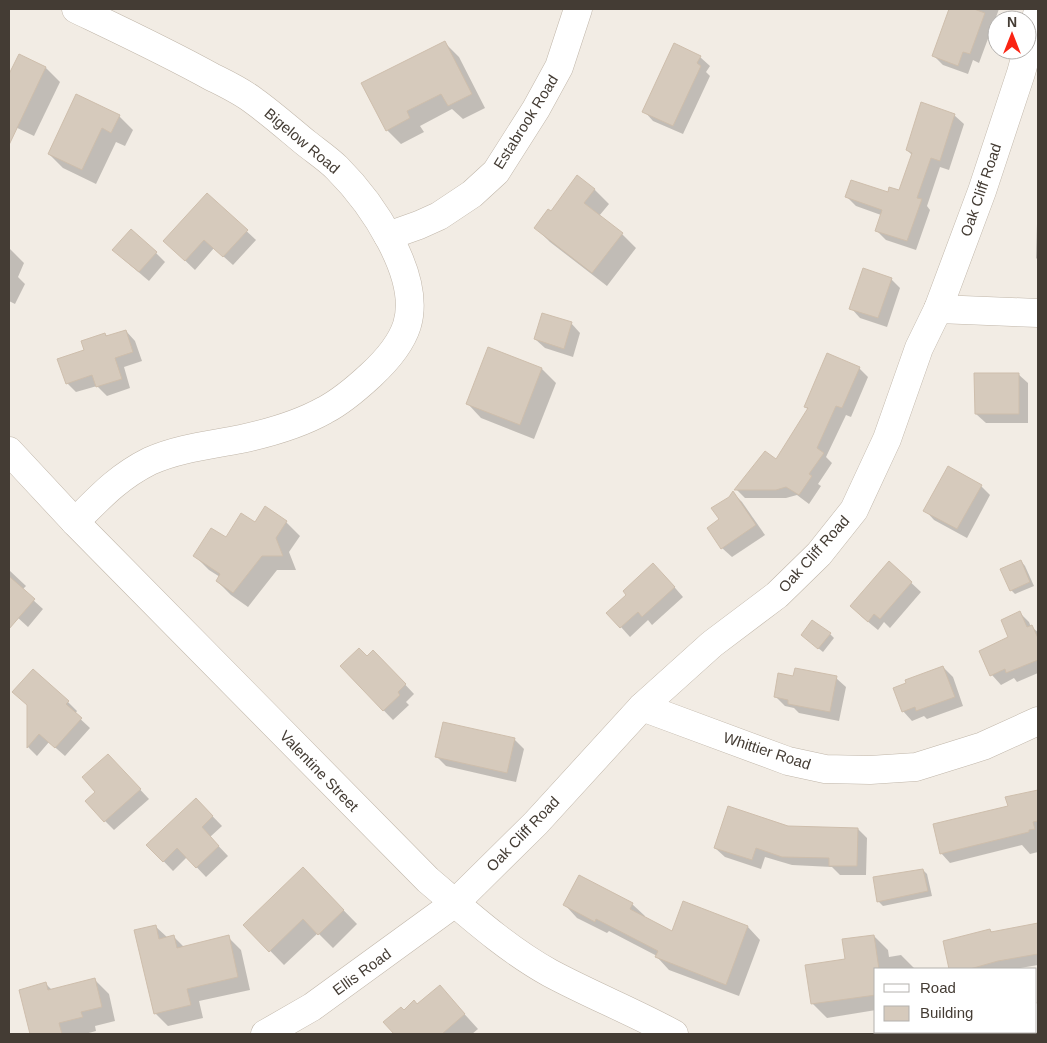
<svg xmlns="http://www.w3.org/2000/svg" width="1047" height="1043" viewBox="0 0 1047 1043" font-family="Arial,sans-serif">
<rect width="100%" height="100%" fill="#f2ece4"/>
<!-- shadow -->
<g fill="#0003">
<polygon points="950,9 999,9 979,63 973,60 968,74 943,65 934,56"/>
<polygon points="445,43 459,57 485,108 463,119 452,109 420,126 424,132 401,144 387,130"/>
<polygon points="19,56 46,68 60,82 34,136 9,124 9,77"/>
<polygon points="700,57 710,66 706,72 710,76 683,134 653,121 644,111"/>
<polygon points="954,115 964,124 949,170 940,167 927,206 930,210 916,250 886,240 876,230 881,215 856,206 847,197 900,192 913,156 907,150"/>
<polygon points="119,116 133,130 125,146 116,142 96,184 63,168 49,154"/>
<polygon points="577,177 595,190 609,204 599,216 622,234 636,248 607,286 550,242 536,228 551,212"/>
<polygon points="207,194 256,240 233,265 214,248 195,270 174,250"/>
<polygon points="1037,223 1038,223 1038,260 1036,258"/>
<polygon points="9,248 24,263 18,277 25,284 15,304 9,301"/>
<polygon points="156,253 165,262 149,281 123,259"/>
<polygon points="891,279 900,288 887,327 860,318 851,308"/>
<polygon points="571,323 580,333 573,357 545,348 535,339"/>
<polygon points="126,331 135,341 142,361 124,367 130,388 107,396 97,386 76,392 67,383 85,351 105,334 108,337"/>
<polygon points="489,348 542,369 556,383 534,439 481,418 467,403"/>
<polygon points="859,368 868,377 851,417 846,415 826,457 832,463 818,484 821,486 809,504 797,495 786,498 745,498 736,489 776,461 808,410 805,406"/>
<polygon points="1018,374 1028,383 1028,423 986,423 976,414"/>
<polygon points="981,486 990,495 967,538 934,520 925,510"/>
<polygon points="733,493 742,502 765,535 732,557 722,548 721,520 730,498"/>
<polygon points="286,522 300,536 289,552 296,570 277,570 248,607 231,595 217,581 220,577 209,570 195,556 255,524"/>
<polygon points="1021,561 1025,566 1034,586 1015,594 1011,590"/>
<polygon points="890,563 921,592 890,628 884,622 878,630 861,616"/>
<polygon points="9,570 26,586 22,590 43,609 28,627 17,617 13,622 9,617"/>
<polygon points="663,574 683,597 652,625 648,620 630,637 621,627"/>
<polygon points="1020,613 1029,622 1031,627 1038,632 1038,673 1017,682 1014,678 1001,685 992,675 980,651 1010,637"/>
<polygon points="830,634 834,638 823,652 807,639"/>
<polygon points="367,657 383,661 414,694 406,702 409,705 393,720 341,666"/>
<polygon points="943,667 953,677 963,706 927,719 924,716 912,721 903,711"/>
<polygon points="794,678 836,678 846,687 839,721 799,713 794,708 785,706 775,696"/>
<polygon points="68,702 77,711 75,714 90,728 65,756 49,742 37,756 28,747 28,706"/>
<polygon points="514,739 524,749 516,782 446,766 437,757"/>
<polygon points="117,765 149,799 114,830 105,821 97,792"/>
<polygon points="1038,791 1038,852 1030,854 1022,845 950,863 941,853 1009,807 1007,798"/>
<polygon points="196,799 222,826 210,837 228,856 206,877 187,857 173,871 148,845"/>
<polygon points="788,827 858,829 867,838 866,875 840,875 832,867 792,865 765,857 761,869 725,857 715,848"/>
<polygon points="923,870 927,874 932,896 883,906 879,902 875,878"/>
<polygon points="317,883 357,924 333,948 318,933 284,965 245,925"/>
<polygon points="684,903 748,927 760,940 739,996 669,970 657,957 657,956 609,931 607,933 577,918 565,905 632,904 645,916 644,918 673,932"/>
<polygon points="1038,925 1038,965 1014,969 951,969 944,942 990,930 993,933"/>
<polygon points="155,926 168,938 174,937 184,947 228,937 241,950 250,990 199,1001 203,1018 168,1026 155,1013"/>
<polygon points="874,936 888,950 889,957 901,955 915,969 876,969 876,1010 827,1018 812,1003 846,960"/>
<polygon points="94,979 109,994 115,1021 95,1026 96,1031 85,1034 32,1034 21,991 46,984 52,990"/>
<polygon points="440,987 478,1029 472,1034 395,1034 385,1022 404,1011 418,1006"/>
</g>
<!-- building -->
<g fill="#d6cabc" stroke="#cebeac">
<polygon points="949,9 974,9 985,13 970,54 963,52 958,66 932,56"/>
<polygon points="445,41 472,94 448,106 441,94 407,111 410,118 386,131 361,83"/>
<polygon points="674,43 701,56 697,63 701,66 673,126 642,112"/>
<polygon points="19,54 46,67 9,145 9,74"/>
<polygon points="76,94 120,115 111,133 102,128 82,170 48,154"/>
<polygon points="921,102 955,114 940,161 931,158 917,198 922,199 907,241 875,231 882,210 845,197 851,180 888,192 889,187 899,190 912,153 906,150"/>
<polygon points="577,175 595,189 584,203 623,233 592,273 534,228 548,209 551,211"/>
<polygon points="207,193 248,230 223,257 204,240 185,261 163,241"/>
<polygon points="131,229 157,252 139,272 112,250"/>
<polygon points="863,268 892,278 878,318 849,309"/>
<polygon points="542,313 572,322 564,349 534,339"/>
<polygon points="126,330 133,352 115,358 122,379 96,387 92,375 66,384 57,359 84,350 81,341 105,333 106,336"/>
<polygon points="488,347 542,368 520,425 466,404"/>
<polygon points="827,353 860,367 842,408 836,406 817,448 824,453 809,474 812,476 799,495 786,487 776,490 734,490 765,451 776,459 808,408 804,407"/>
<polygon points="974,373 1019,373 1019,414 975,414"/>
<polygon points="948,466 982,485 957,529 923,511"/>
<polygon points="733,491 756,525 721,549 707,528 719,519 711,508 729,497"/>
<polygon points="265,506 287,521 276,538 283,556 262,556 233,593 216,581 220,574 193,556 211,528 226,537 241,513 255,522"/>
<polygon points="1021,560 1030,582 1010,591 1000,569"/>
<polygon points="889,561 912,582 880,619 874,614 868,622 850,606"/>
<polygon points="653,563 675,587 642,617 638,612 620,628 606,613 626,595 623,591"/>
<polygon points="9,576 35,599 9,629"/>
<polygon points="1020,611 1027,627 1032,625 1038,638 1038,660 1006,673 1005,669 990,676 979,651 1008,637 1001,620"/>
<polygon points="812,620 831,633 818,649 801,635"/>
<polygon points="359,648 367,656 373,650 406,684 398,692 400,695 383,711 340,666"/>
<polygon points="943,666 955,697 916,711 915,707 902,712 893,688 906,683 905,680"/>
<polygon points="795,668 837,676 830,712 788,704 788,700 774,697 778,673 793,676"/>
<polygon points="33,669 69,701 66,704 82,718 55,748 39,734 27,748 27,705 12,692"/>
<polygon points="443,722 515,738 507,773 435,757"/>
<polygon points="108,754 141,789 104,822 85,801 95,792 82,777"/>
<polygon points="1038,790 1038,821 1033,822 1035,829 1029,830 1029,832 940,854 933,824 1008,806 1005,797"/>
<polygon points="196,798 213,816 202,827 219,846 196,868 177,848 163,862 146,845"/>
<polygon points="728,806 788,826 858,828 857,866 829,866 829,858 782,857 756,848 752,860 714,848"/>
<polygon points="303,867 344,910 318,935 303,919 269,952 243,925"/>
<polygon points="923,869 928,891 877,902 873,877"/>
<polygon points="579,875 633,903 630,909 672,931 683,901 748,926 726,985 655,957 658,951 596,919 595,922 563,905"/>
<polygon points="1038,923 1038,954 998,961 970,969 949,969 943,941 990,929 991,932"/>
<polygon points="156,925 159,939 174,935 177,948 229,935 238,977 187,989 191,1005 154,1014 134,930"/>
<polygon points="874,935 879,969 876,969 876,995 811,1004 805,965 845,959 842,939"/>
<polygon points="95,978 102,1007 81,1012 83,1017 59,1023 62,1034 30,1034 19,990 46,982 48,990"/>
<polygon points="440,985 465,1014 442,1034 394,1034 383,1022 401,1007 404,1010 414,1000 417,1004"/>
</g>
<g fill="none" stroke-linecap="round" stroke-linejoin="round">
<!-- minor casing -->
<g stroke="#c0b6a9" stroke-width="29">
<g id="minor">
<polyline points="388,236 419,225 439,216 472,194 496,172 536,109 559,67 578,9"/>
<polyline points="938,309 1038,313"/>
<path d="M 9,451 L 75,522 L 428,880 C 467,913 505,948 550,973 C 591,995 634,1012 674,1034"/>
<path d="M 75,522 C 100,497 118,477 150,461 C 179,448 211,445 241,439 C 269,433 300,424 325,410 C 342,401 357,388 371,375 C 385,362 401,344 407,325 C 422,275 371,202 337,168 C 328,159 316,151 306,143 C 289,129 272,114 254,101 C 241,91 226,84 212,77 C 167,52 122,31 76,9"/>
<polyline points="642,707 788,761 825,769 870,770 916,767 983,746 1038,721"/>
<polyline points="1036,1018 1038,1017"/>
<polyline points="265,1034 312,1007 455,903 536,823 642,707 712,644 777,595 819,554 854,510 887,439 919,348 938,309 982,191 1021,73 1038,11"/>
<polyline points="963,1034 972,1032"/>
</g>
</g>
<!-- minor -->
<use href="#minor" stroke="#fff" stroke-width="28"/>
</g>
<g text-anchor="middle" stroke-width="4" stroke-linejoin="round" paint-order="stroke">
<!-- street labels -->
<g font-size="15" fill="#443c34" stroke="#fff">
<text transform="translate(526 122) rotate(-58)" y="5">Estabrook Road</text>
<text transform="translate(302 141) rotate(40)" y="5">Bigelow Road</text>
<text transform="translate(981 190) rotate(-71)" y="5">Oak Cliff Road</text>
<text transform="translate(814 554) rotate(-48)" y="5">Oak Cliff Road</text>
<text transform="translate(767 751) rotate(18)" y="5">Whittier Road</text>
<text transform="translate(319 771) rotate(46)" y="5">Valentine Street</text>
<text transform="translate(523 834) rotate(-46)" y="5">Oak Cliff Road</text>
<text transform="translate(362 972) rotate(-36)" y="5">Ellis Road</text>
</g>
</g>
<!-- border -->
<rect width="1047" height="1043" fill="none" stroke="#443c34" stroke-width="20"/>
<!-- legend -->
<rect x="874" y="968" width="162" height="65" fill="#ffffff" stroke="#b4b1ae"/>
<rect x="884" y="984" width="25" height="8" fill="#ffffff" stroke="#b4b1ae"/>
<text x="920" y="993" font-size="15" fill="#443c34">Road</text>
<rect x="884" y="1006" width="25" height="15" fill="#d6cabc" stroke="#b4b1ae"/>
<text x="920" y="1018" font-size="15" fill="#443c34">Building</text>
<!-- north arrow -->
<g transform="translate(1012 35)"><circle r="24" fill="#ffffff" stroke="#b4b1ae"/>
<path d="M0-4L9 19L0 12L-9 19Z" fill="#fa2413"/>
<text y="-8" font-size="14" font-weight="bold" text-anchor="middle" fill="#443c34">N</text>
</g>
</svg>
